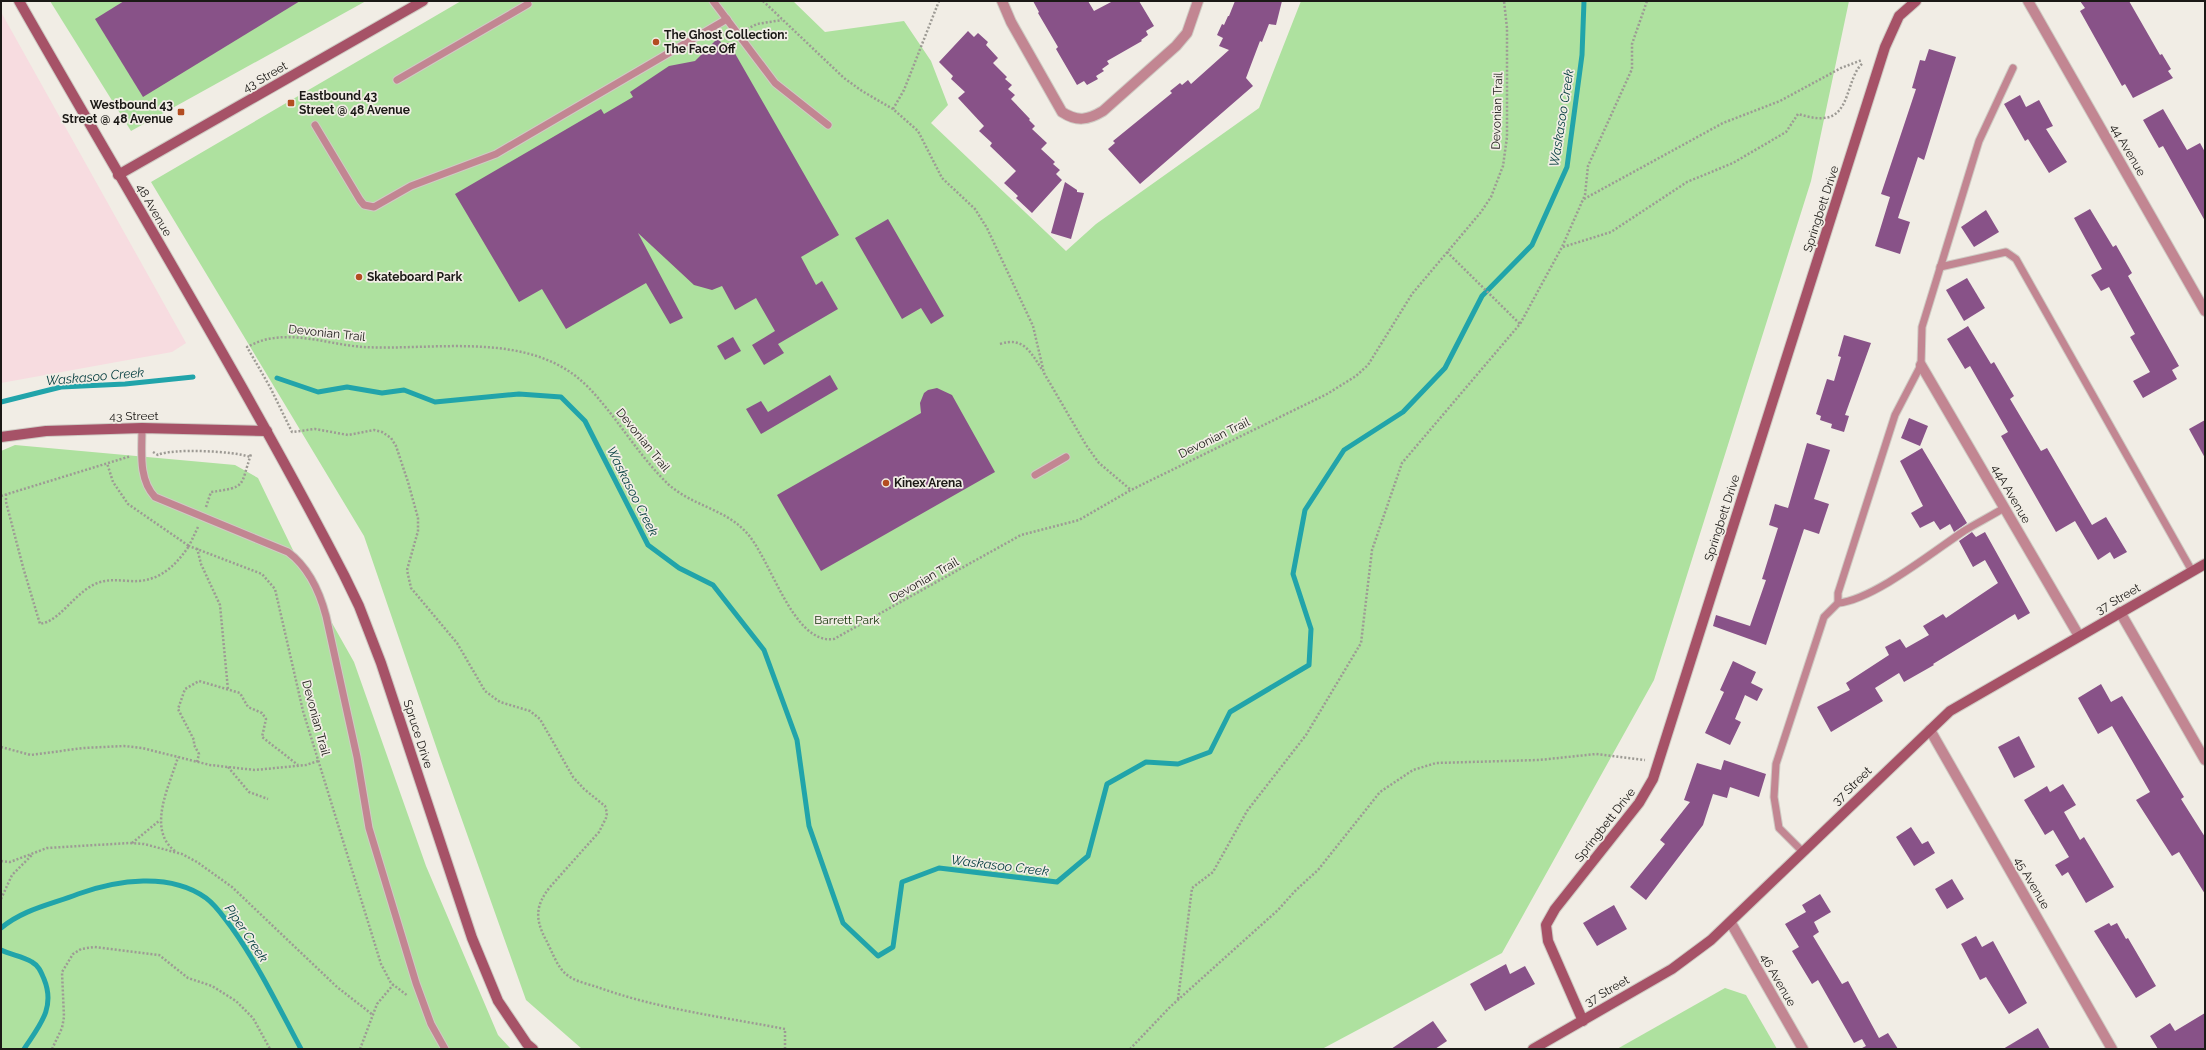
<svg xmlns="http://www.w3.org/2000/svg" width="2206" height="1050" viewBox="0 0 2206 1050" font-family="Raleway,sans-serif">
<rect width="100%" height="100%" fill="#f1ede5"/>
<!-- commercial -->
<polygon fill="#f7dce0" points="1,12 186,343 172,352 1,383"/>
<!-- green -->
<g fill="#aee19f">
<polygon points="50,1 366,1 131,131"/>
<polygon points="461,1 793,1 825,32 904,21 931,61 948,105 931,123 1066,251 1096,224 1259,108 1301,1 1849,1 1811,181 1654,680 1502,953 1322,1049 582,1049 526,1000 440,758 364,536 151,182"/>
<polygon points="15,445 235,465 258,478 306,577 354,662 426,866 498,1035 511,1049 1,1049 1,451"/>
<polygon points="1725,988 1746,995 1777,1049 1617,1049"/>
</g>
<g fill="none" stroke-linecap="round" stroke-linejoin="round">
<!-- stream -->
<g stroke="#21a4aa" stroke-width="5">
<polyline points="277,378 318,392 347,387 382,393 404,390 435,402 519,394 561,397 585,421 648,545 679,568 713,585 764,650 797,740 809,826 843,923 878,956 893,947 902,882 939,868 1057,882 1088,856 1107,784 1146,762 1178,764 1210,752 1230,712 1309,665 1311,629 1293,574 1305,510 1344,450 1403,412 1445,368 1482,296 1532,245 1567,167 1582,55 1584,1"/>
<polyline points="1,402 61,387 125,384 193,377"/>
<path d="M 1,928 C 24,909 50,905 78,894 C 117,880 170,872 206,898 C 217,906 224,918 232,928 C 259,966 279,1008 301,1049"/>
<path d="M 1,950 C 11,955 23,956 32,962 C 39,966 41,972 44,979 C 56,1008 39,1026 24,1049"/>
</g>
</g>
<!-- building -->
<g fill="#885288">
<polygon points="124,1 300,1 143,97 95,19"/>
<polygon points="1033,1 1088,1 1094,11 1113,1 1139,1 1154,26 1146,31 1148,35 1141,40 1142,41 1107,61 1109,64 1102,69 1104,71 1096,76 1098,79 1087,85 1084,81 1077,85 1056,49 1058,47 1038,13 1039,12"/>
<polygon points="1235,1 1282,1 1276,25 1269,24 1262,42 1260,41 1246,78 1253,86 1140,184 1108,149 1115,143 1113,141 1172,93 1170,91 1180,83 1182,85 1188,80 1191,84 1229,50 1219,46 1223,38 1217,35 1222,24 1224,25 1228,16 1229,16"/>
<polygon points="2080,1 2129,1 2160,55 2162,54 2171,69 2168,71 2173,78 2133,98 2125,84 2122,86 2080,11 2085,8"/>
<polygon points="968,31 974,37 978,33 988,42 986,45 998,58 993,63 1007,77 1005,79 1012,85 1008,89 1015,95 1011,99 1030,119 1029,120 1035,126 1032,129 1047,143 1041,149 1055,162 1053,164 1060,170 1056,174 1062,180 1032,213 1016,198 1018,196 1004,183 1016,171 990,146 992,143 979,131 984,126 958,98 965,92 951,79 953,76 939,62"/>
<polygon points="718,38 722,44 729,43 839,235 801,257 816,285 822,281 838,309 778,344 784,353 764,365 752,345 775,331 756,298 735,310 722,286 712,290 694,285 638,233 683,318 670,324 646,283 566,329 542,289 519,302 455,194 601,109 604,114 633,97 630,92 669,66 695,61"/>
<polygon points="1929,49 1956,57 1924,160 1918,157 1898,218 1910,222 1900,254 1875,246 1890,197 1881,194 1916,89 1912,88 1920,60 1925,61"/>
<polygon points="2020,95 2026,107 2039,100 2053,126 2046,129 2067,162 2049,173 2028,139 2025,141 2004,104"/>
<polygon points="2163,109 2187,150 2200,143 2205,152 2205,221 2163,146 2159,148 2143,120"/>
<polygon points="1065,182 1077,190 1077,192 1084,193 1071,239 1051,233"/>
<polygon points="2090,209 2113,247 2116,245 2132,273 2128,276 2179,366 2172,370 2177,379 2143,398 2133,381 2150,372 2130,337 2135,334 2109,287 2101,291 2091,275 2102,269 2074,218"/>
<polygon points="1986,210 1999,232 1974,247 1961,227"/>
<polygon points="888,219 944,316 931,324 921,308 902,319 855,238"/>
<polygon points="1967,278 1985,308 1964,321 1946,290"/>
<polygon points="1968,326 1991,364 1994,362 2014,396 2010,399 2041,451 2047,448 2092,525 2106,517 2127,552 2114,559 2110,552 2098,560 2075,521 2056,532 2001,436 2008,432 1970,366 1965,369 1947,339"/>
<polygon points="1844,335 1871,343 1845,415 1849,416 1844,432 1831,428 1832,424 1820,420 1821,416 1816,414 1827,379 1834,381 1841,357 1838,356"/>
<polygon points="733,337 741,351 725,360 717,346"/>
<polygon points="830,375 838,389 761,434 746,409 761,401 768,412"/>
<polygon points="937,388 952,395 995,472 821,571 777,495 921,413 920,403 924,393 928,390"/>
<polygon points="1909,418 1928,426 1920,446 1901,438"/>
<polygon points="2205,420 2205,458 2189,429"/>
<polygon points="1807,443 1830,450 1814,499 1829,504 1819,534 1804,529 1766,645 1713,626 1716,615 1750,626 1766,580 1762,579 1778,528 1769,525 1775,504 1788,508"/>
<polygon points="1922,448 1967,523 1954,532 1950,524 1940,530 1934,521 1920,528 1911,513 1923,506 1900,461"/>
<polygon points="1972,532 1976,537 1985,532 2030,613 2018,620 2015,614 1933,664 1934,665 1904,682 1899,673 1875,688 1883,701 1831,732 1817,707 1850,690 1846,683 1889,655 1885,647 1900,639 1906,648 1929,635 1923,626 1943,614 1946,618 1998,583 1985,560 1973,567 1959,541"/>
<polygon points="1733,661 1756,672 1751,683 1763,689 1757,701 1745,695 1735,719 1741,722 1730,745 1705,733 1724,692 1720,690"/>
<polygon points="2101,684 2111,702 2122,696 2184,797 2181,799 2205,837 2205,894 2179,852 2172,856 2136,800 2150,792 2112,726 2098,734 2078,698"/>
<polygon points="2019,736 2035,767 2014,778 1998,747"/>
<polygon points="1724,760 1766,774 1759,797 1730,787 1727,798 1713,794 1703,825 1646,900 1630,887 1665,844 1660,840 1690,802 1684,800 1697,763 1721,770"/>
<polygon points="2063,784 2076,805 2064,812 2080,840 2084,837 2114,887 2086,903 2068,872 2062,876 2055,865 2069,857 2053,830 2045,835 2024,800 2047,786 2050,792"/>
<polygon points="1911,827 1922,844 1928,841 1935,853 1914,866 1896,837"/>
<polygon points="1952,879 1964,899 1947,909 1935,889"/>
<polygon points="1820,894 1831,912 1814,922 1819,932 1813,936 1842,984 1848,981 1879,1038 1888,1033 1898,1049 1860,1049 1866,1046 1862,1039 1854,1043 1818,980 1812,984 1792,951 1799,947 1785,924 1806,912 1802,905"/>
<polygon points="1614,905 1627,929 1597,946 1583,923"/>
<polygon points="2109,923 2111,926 2117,923 2126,939 2128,938 2156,986 2136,998 2094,931"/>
<polygon points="1976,936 1982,947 1993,941 2027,1003 2009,1014 1986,977 1980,980 1961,944"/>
<polygon points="1506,964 1510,974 1525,966 1535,984 1485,1011 1470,984"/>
<polygon points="2205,1013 2205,1049 2158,1049 2150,1036 2170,1023 2175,1031"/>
<polygon points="1433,1021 1447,1041 1435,1049 1391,1049"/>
<polygon points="2038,1028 2050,1049 2003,1049"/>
</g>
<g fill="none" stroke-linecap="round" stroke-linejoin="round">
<!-- lane casing -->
<g stroke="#cfcbc4" stroke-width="9">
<g id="lane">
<polyline points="713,1 775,83 828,125"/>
<polyline points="397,80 528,4"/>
<polyline points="315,125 360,200 364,205 374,207 411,186 496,154 727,19"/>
<polyline points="1940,267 2006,252 2016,259 2192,571"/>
<path d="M 142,428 C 142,451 138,479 155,497 L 288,552 C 308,567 320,593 326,616 L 357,757 L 369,828 L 416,983 L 431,1024 L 445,1049"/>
<polyline points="1035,475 1066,457"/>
<path d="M 1838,603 C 1873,600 1934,551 1964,531 C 1977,523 1991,516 2004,508"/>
<polyline points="1803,852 1779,828 1774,797 1776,764 1824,617 1838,603 1838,593 1895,415 1921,365 1922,327 1979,141 2013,68"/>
</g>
</g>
<!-- street casing -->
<g stroke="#cfcbc4" stroke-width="12">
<g id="street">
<path d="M 1002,1 L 1011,22 L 1062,112 C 1077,122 1088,120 1103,111 L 1176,46 L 1187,33 L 1198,1"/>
<polyline points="2028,1 2205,311"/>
<polyline points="1921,365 2079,636"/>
<polyline points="2120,612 2205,760"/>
<polyline points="1930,730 2112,1049"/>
<polyline points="1731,923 1803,1049"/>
</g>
</g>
<!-- secondary casing -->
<g stroke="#cfcbc4" stroke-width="12">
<g id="secondary">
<path d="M 19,1 C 128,193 243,380 344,575 L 359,606 L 381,663 L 472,938 L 498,1001 L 527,1044 L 533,1049"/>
<polyline points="118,175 423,1"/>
<polyline points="1,437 46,431 142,428 267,431"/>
<polyline points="1583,1021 1548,941 1546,925 1555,909 1639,803 1653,779 1885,47 1899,16 1916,1"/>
<polyline points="1533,1049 1672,969 1711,940 1950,711 2205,564"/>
</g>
</g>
<!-- path -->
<g stroke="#9d9a94" stroke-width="2.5" stroke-dasharray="2 2" stroke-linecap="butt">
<polyline points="763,1 844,78 862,91 893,109 918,131 942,178 975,209 987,228 1033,326 1044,373 1086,445 1099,463 1131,490"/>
<polyline points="747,29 757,24 782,20"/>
<polyline points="893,109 904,90 939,1"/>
<polyline points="1584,199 1723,123 1780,101 1841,68 1862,60"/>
<path d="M 1563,247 L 1611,232 L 1687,182 L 1733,163 L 1786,132 L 1798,114 C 1806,116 1815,119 1823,118 C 1851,117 1846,77 1863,63"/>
<polyline points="1447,252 1520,324"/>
<path d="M 1000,344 C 1024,336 1031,353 1043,371"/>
<path d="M 153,452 L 158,455 C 171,448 235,451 250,457"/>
<path d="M 6,494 L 6,502 L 23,567 L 40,624 L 47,622 C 63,615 76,593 95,584 C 106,579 117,580 129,581 C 157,583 174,568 189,546 L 128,504 L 113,482 L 107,463"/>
<polyline points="1,496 131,456"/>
<path d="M 206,507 L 211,492 C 247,487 240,487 251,454"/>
<polyline points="198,527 189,546 262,574 275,589 303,711 381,964 391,983 408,996"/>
<polyline points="197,548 201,564 220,605 228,690"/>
<polyline points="1,747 31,755 83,748 124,746 142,748 210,765 255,770 306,765 318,761"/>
<polyline points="197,762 199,754 194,745 194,740 178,709 185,689 199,681 240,693 248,707 262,713 266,719 262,737 298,765"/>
<polyline points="228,767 249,792 268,799"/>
<polyline points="132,843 159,821"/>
<path d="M 175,851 C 146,829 170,785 178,757"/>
<polyline points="1,861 10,862 47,848 129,843 144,844 182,854 197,862 232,887 337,987 373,1015"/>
<polyline points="1,899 12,875 32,855"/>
<polyline points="1178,999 1192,888 1213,872 1247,811 1306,735 1361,643 1372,550 1402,463 1520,324 1562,247 1585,195 1588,166 1632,69 1632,44 1647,1"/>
<polyline points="52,1049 62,1028 64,1017 62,972 73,954 81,949 94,947 159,955 188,978 212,986 236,1001 253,1018 270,1049"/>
<polyline points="360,1049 377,1004 393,985"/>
<path d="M 785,1049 L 785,1029 C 723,1017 659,1009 600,988 C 589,984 575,982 566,974 C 557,967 552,951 546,940 C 535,919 535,906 550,887 L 599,832 L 606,818 L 607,813 L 605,806 L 584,789 L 573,777 L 540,719 L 530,711 L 500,702 L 485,691 L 457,643 L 411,588 L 407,570 L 418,531 L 418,518 L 408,482 L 396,446 L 391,438 L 382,432 L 374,430 L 348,435 L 315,429 L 292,432 L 270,387 L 247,347 C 255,343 264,339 274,338 C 304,334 334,345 363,347 C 436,351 531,329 588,387 C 617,417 638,455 668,484 C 691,505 724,509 745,531 C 771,557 792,645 834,639 L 1021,535 L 1079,520 L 1131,490 L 1327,394 L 1356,376 L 1368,365 L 1412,294 L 1481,212 L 1491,197 L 1503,166 L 1507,137 L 1507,28 L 1504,1"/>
<polyline points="1130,1049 1170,1007 1278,910 1296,890 1318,870 1380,792 1413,770 1436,763 1539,760 1596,754 1645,760"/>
</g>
<!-- lane -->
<use href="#lane" stroke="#c28692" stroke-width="7"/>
<!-- street -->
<use href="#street" stroke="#c28692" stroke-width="10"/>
<!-- secondary -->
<use href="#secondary" stroke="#a65267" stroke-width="10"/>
</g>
<!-- markers -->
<g fill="#b34d21" stroke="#f1ede5" stroke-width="1.5">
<circle cx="656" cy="42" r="4"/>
<rect x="287" y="99" width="8" height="8" rx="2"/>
<rect x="177" y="108" width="8" height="8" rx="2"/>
<circle cx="359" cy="277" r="4"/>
<circle cx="886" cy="483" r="4"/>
</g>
<g text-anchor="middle" stroke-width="3.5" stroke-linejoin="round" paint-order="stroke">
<!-- poi labels -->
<g font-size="12" font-weight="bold" fill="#1b1916" stroke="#f1ede5" text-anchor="start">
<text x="664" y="39">The Ghost Collection:<tspan x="664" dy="14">The Face Off</tspan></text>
<text x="299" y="100">Eastbound 43<tspan x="299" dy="14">Street @ 48 Avenue</tspan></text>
<text x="173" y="109" text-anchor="end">Westbound 43<tspan x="173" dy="14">Street @ 48 Avenue</tspan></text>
<text x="367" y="281">Skateboard Park</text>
<text x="894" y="487">Kinex Arena</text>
</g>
<!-- street labels -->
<g font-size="12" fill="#1b1916" stroke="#f1ede5">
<text transform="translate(265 77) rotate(-30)" y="4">43 Street</text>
<text transform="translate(1497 111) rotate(-88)" y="4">Devonian Trail</text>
<text transform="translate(2128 150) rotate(60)" y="4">44 Avenue</text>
<text transform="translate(1821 209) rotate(-72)" y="4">Springbett Drive</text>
<text transform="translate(154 210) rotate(60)" y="4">48 Avenue</text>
<text transform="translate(327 333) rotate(6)" y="4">Devonian Trail</text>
<text x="134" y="420">43 Street</text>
<text transform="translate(1214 438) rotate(-26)" y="4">Devonian Trail</text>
<text transform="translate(643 440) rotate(51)" y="4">Devonian Trail</text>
<text transform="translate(2011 494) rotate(60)" y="4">44A Avenue</text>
<text transform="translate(1722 518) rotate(-72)" y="4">Springbett Drive</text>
<text transform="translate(924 580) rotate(-30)" y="4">Devonian Trail</text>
<text transform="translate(2118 599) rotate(-30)" y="4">37 Street</text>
<text transform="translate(316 718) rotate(75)" y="4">Devonian Trail</text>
<text transform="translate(418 734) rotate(72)" y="4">Spruce Drive</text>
<text transform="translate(1852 786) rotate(-44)" y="4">37 Street</text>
<text transform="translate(1605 825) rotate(-52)" y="4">Springbett Drive</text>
<text transform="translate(2032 883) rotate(60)" y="4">45 Avenue</text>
<text transform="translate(1778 980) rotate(60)" y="4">46 Avenue</text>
<text transform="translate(1607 991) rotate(-30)" y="4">37 Street</text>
</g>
<!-- park labels -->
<g font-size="12" fill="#113205" stroke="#f1ede5">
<text x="847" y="624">Barrett Park</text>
</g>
<!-- water labels -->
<g font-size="13" font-style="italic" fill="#013b3d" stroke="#f1ede5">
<text transform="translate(1561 118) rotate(-81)" y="5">Waskasoo Creek</text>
<text transform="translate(95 376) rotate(-5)" y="5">Waskasoo Creek</text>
<text transform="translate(633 491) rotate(63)" y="5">Waskasoo Creek</text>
<text transform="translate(1000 865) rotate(7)" y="5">Waskasoo Creek</text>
<text transform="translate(247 933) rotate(56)" y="5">Piper Creek</text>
</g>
</g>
<!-- border -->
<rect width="2206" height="1050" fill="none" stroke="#1b1916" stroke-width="4"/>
</svg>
